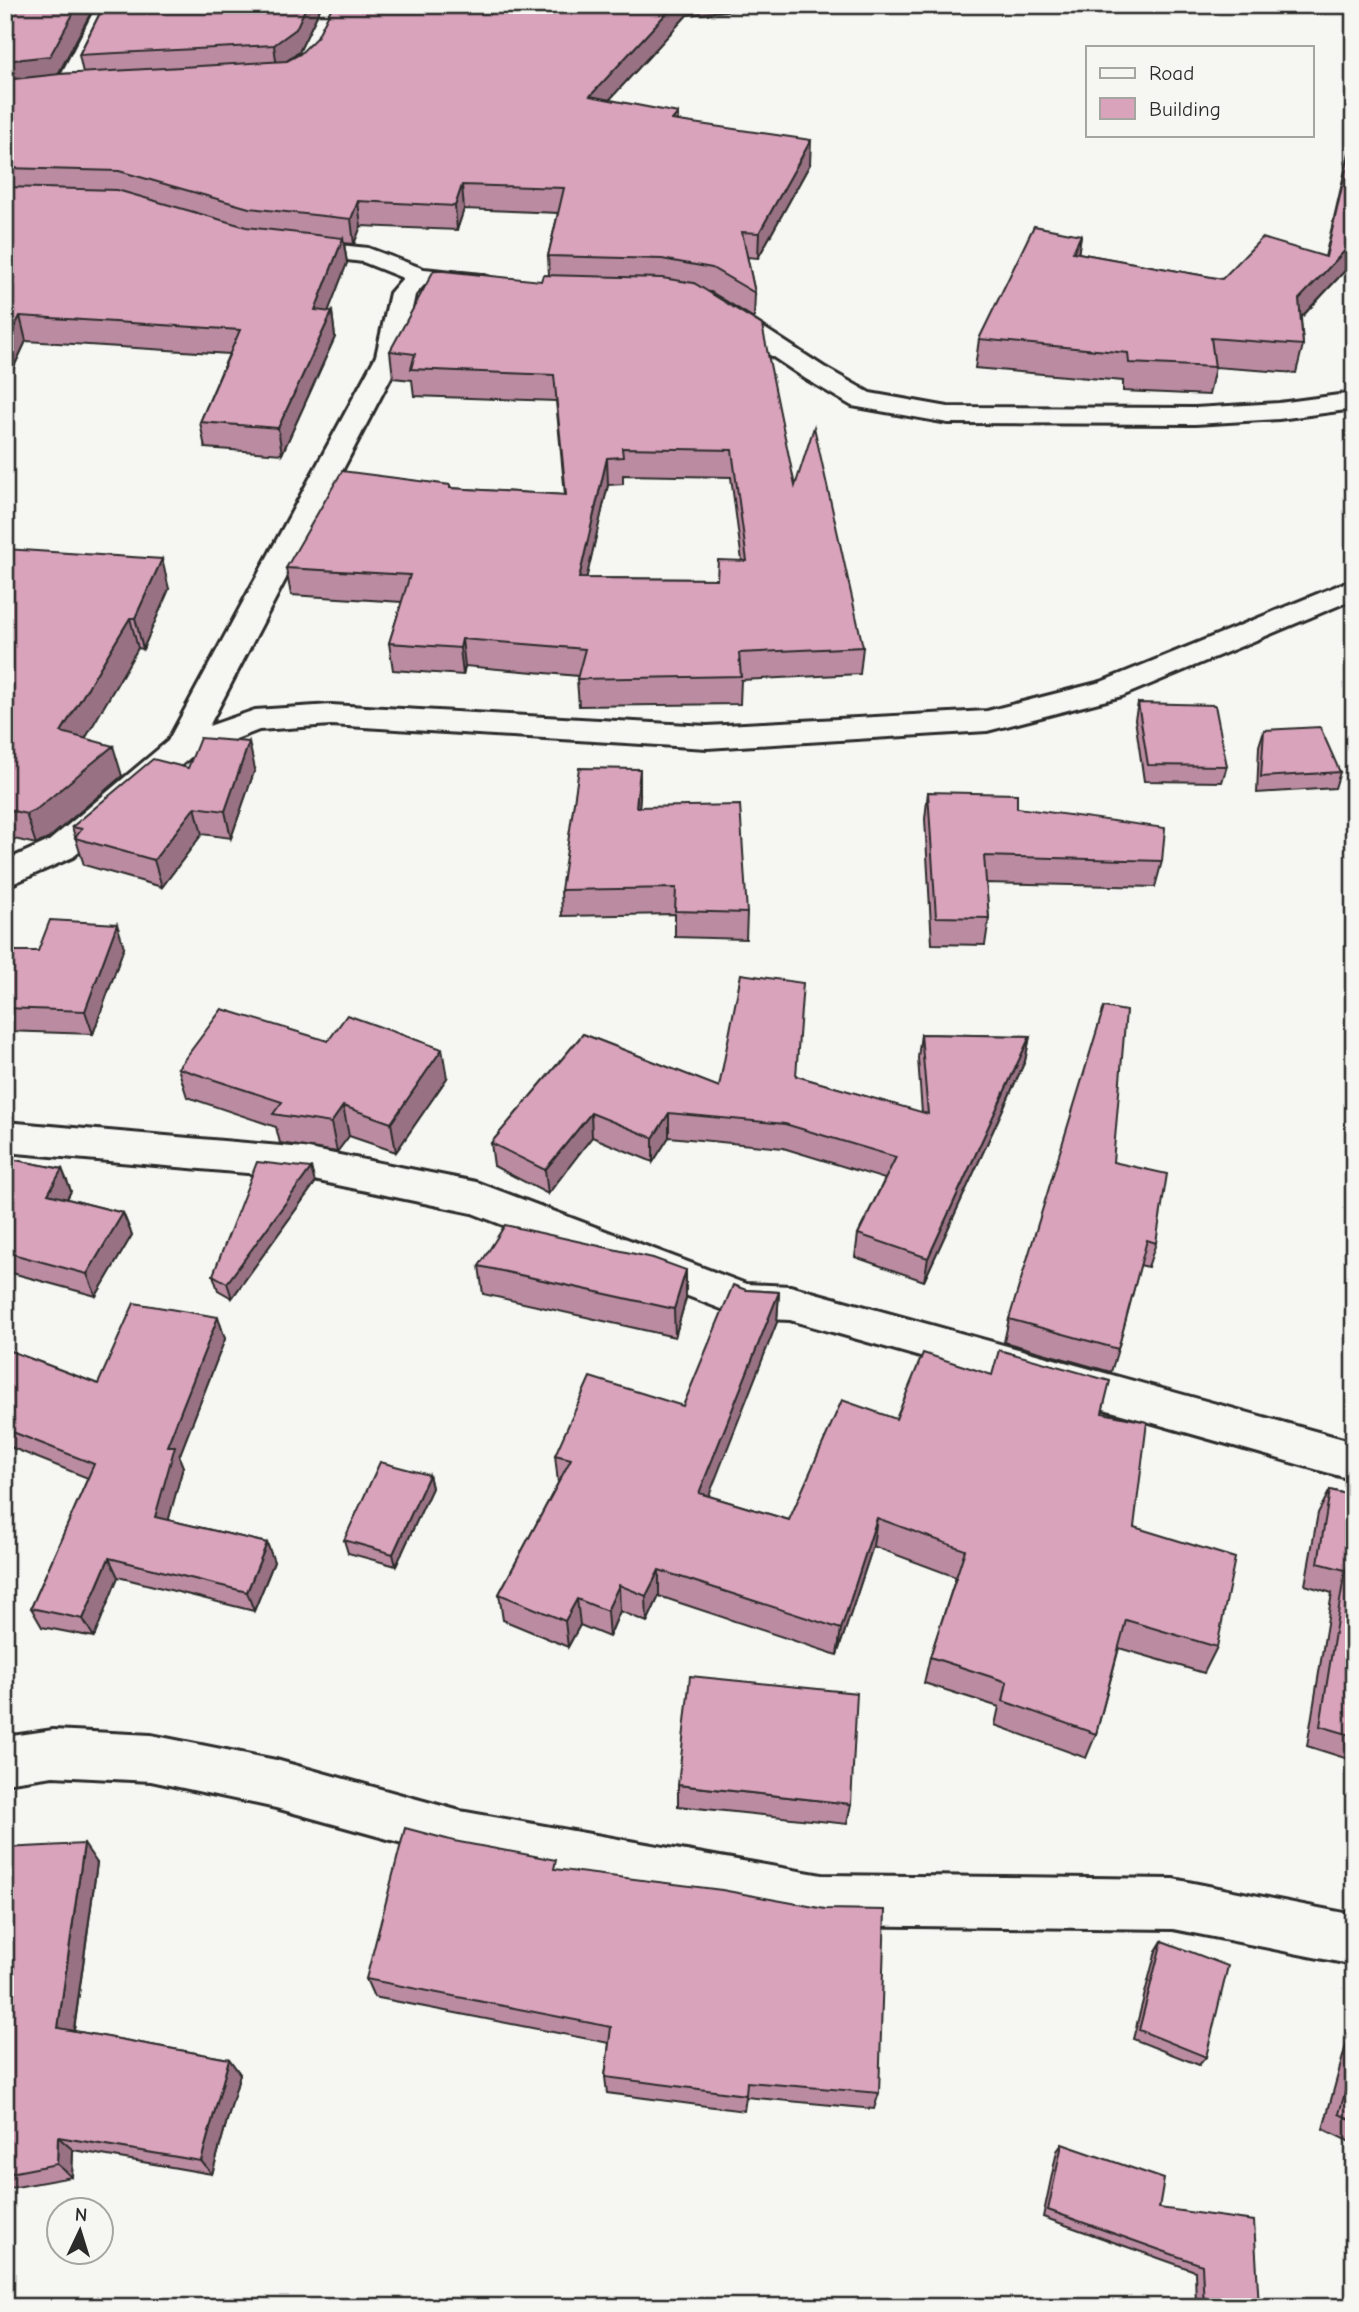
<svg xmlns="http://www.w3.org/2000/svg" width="1359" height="2312" viewBox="0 0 1359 2312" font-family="'Comic Neue',sans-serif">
<rect width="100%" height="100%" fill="#f6f6f2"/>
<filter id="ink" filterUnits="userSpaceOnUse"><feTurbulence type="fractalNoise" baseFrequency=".0143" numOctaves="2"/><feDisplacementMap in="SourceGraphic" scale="14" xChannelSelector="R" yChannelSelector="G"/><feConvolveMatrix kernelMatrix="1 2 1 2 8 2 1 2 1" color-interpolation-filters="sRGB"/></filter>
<g filter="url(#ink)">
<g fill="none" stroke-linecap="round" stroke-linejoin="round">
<!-- minor casing -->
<g stroke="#2b2b2b" stroke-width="6">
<g id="minor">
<polygon points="97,5 118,5 73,93 57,93 54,88"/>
<polygon points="292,240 368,248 424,269 482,275 491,278 495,283 491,288 482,291 425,284 415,295 402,356 209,726 255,710 331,705 707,726 987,711 1101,682 1354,579 1354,599 1122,696 987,731 707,748 331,725 259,730 192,756 73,857 5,887 5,861 49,841 168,741 376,356 390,293 403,278 363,262 283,252 280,247 283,242"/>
<polygon points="721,303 730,306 824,367 870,393 948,407 1195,408 1279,403 1354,393 1354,409 1279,419 1195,424 948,423 852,406 806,379 712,316 708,311 712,306"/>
<polygon points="5,1122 304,1148 476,1182 746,1284 790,1286 1354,1442 1354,1480 790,1320 745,1318 472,1213 304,1178 5,1152"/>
<polygon points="53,1730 151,1735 276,1760 460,1811 822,1875 1173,1879 1354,1915 1354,1965 1173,1929 822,1925 460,1859 276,1808 151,1781 53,1776 5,1783 5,1737"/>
</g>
</g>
<!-- minor -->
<use href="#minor" fill="#f6f6f2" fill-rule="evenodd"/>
</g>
<!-- wall -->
<g fill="#bb8ca1" stroke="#2b2b2b" stroke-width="2" fill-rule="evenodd">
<path d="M 5,5 L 58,74 L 83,73 L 79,55 L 104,5 L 322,5 L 299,52 L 288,60 L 300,54 L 764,7 L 687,15 L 609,100 L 810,164 L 758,258 L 747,257 L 755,293 L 754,318 L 711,292 L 708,292 L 795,486 L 863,647 L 860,674 L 741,680 L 740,704 L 579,706 L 577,679 L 578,676 L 465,666 L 463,675 L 393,670 L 389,643 L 402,602 L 291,595 L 286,568 L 450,488 L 565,495 L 556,401 L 414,396 L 412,380 L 393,378 L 390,351 L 541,281 L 549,275 L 548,256 L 558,213 L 464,209 L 457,230 L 361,226 L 354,244 L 344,243 L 347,263 L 328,312 L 332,312 L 335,337 L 282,454 L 205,448 L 200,422 L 229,354 L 26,341 L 5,386 ZM 623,475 L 731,477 L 742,561 L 717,579 L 586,578 L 608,485 L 623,484 Z"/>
<polygon points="1354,131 1354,261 1301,318 1303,345 1296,373 1215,367 1209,395 1123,391 1123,381 975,368 979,339 1081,235 1078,253 1222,279 1325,257"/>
<polygon points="5,549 169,589 143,649 138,648 85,738 122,776 48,839 36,844 5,837"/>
<polygon points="1138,703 1227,766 1222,782 1144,781 1135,719"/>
<polygon points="1264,730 1340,772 1335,788 1257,793 1259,746"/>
<polygon points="188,768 255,769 231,838 202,834 162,887 84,865 72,827"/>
<polygon points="928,792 1017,808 1162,861 1155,887 986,883 989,918 985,945 932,944 925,819"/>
<polygon points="640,796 639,807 747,913 746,939 675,937 675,914 562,916 561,890"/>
<polygon points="124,947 93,1034 5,1031 5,951 38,951"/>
<polygon points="583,1034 719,1087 796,1076 922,1113 918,1058 921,1034 1030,1036 1025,1061 924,1281 855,1257 858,1234 885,1179 783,1148 669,1137 653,1162 592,1137 548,1194 494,1166 491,1143"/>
<polygon points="178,1068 447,1078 396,1152 349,1136 337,1152 280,1143 276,1127 187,1097"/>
<polygon points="5,1158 62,1169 71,1191 67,1199 123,1213 132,1235 96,1296 12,1273 5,1284"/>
<polygon points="1113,1162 1156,1243 1148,1267 1140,1265 1118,1349 1111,1372 1004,1342 1009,1319"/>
<polygon points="311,1168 315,1183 232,1298 218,1290 213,1275"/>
<polygon points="479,1266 686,1270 686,1298 675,1337 483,1294"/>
<polygon points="746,1290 779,1292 777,1322 708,1496 789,1520 896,1419 1102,1413 1134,1527 1217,1647 1204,1673 1119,1648 1096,1734 1086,1758 995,1725 999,1707 924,1683 930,1657 956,1577 873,1546 837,1655 659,1596 647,1622 620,1611 609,1637 580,1625 568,1647 503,1620 499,1594 558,1483 555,1455 683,1406"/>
<polygon points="218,1317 225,1339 179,1457 183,1467 168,1520 267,1543 274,1562 254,1611 118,1577 94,1637 42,1627 31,1608 88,1478 5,1445 5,1349 98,1384"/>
<polygon points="429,1475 432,1488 396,1566 348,1553 344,1540"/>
<polygon points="1330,1490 1354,1496 1354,1761 1307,1746 1332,1593 1305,1585 1318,1513"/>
<polygon points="678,1785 851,1804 847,1824 678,1806"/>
<polygon points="5,1848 97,1863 74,2031 229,2059 240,2074 212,2174 73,2150 72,2177 11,2188 5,2184 5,2058 11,2015 5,2014"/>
<polygon points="558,1870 879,2093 874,2109 746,2097 744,2111 607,2093 605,2077 609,2043 374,1997 366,1979"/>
<polygon points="1162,1941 1206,2057 1199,2065 1133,2039 1156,1951"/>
<polygon points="1354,2016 1354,2144 1323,2129"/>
<polygon points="1062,2144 1159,2208 1259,2307 1196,2307 1195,2271 1043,2217 1057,2151"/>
</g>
<!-- shaded-wall -->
<g fill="#987283" stroke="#2b2b2b" stroke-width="2">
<polygon points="78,5 95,5 55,80 5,85 5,61"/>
<polygon points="307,5 322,5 299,52 277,68 274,45"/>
<polygon points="674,5 764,5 764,7 687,15 591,120 590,96"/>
<polygon points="678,113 678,137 672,120"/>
<polygon points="811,140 810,164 758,258 759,233"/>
<polygon points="462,185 464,209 457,230 455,206"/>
<polygon points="358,201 361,226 354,244 351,219"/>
<polygon points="1081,235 1077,263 1073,252"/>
<polygon points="343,238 347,263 319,335 315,310"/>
<polygon points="1354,241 1354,261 1292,327 1299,299"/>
<polygon points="332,312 335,337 282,454 278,428"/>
<polygon points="20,316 26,341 5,386 5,345"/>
<polygon points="607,458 608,485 580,606 579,578"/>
<polygon points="162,559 169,589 143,649 135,618"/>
<polygon points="130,618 138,648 71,763 61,732"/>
<polygon points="462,639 465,666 463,675 460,648"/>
<polygon points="249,742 255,769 231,838 225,811"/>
<polygon points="113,746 122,776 48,839 36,844 26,814"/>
<polygon points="640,769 640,796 637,834 636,807"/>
<polygon points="195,807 202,834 162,887 154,860"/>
<polygon points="117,924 124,947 93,1034 85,1011"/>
<polygon points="1030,1036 1025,1061 924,1281 928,1258"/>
<polygon points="442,1049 447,1078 396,1152 391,1123"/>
<polygon points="343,1106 349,1136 337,1152 331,1123"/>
<polygon points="591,1113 592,1137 548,1194 545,1170"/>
<polygon points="669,1113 669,1137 653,1162 653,1138"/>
<polygon points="311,1168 315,1183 232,1298 227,1283"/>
<polygon points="62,1169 71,1191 57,1217 48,1194"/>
<polygon points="123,1213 132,1235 96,1296 87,1274"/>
<polygon points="5,1258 12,1273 5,1284"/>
<polygon points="686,1270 686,1298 675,1337 674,1309"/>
<polygon points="779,1292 777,1322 699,1521 699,1493"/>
<polygon points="218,1317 225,1339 179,1457 183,1467 164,1537 155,1517 167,1446"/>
<polygon points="429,1475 432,1488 396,1566 393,1554"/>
<polygon points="877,1518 873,1546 837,1655 841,1629"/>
<polygon points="267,1543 274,1562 254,1611 247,1592"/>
<polygon points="109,1558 118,1577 94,1637 83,1619"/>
<polygon points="659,1570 659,1596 647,1622 646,1596"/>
<polygon points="619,1585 620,1611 609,1637 607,1611"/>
<polygon points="577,1599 580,1625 568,1647 565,1621"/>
<polygon points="84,1844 97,1863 72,2043 58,2028"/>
<polygon points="229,2059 240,2074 212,2174 201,2161"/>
<polygon points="58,2137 73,2150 72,2177 57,2164"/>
</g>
<!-- building -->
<g fill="#d9a3bb" stroke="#2b2b2b" stroke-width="2" fill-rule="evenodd">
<polygon points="5,5 78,5 50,56 5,61"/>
<polygon points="104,5 307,5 296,29 274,45 79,55"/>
<polygon points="333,5 674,5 590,96 678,113 672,120 811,140 759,233 742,232 755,293 712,268 662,259 548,256 564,188 462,185 455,206 358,201 351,219 249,208 119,171 5,168 5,80 60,74 287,61 300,54 317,37"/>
<polygon points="1354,134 1354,241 1299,299 1303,345 1211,338 1215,367 1129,363 1128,353 979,339 1034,226 1081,235 1073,252 1222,279 1262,238 1326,257"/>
<polygon points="5,187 117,190 246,227 343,238 315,310 332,312 278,428 200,422 240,330 20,316 5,345"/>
<path d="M 434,270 L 541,281 L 543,275 L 662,278 L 694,283 L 762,325 L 795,486 L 814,427 L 863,647 L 739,653 L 741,676 L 577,679 L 585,649 L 462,639 L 460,648 L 389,643 L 410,575 L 286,568 L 342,471 L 450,485 L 450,488 L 566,495 L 554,375 L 411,369 L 415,354 L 390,351 ZM 622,448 L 732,450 L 747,561 L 718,560 L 717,579 L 579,578 L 607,458 L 623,457 Z"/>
<polygon points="5,549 162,559 135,618 130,618 61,732 113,746 37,809 26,814 5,809 5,757 8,754 5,753"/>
<polygon points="1138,703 1215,705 1227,766 1148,765"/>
<polygon points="1320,727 1340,772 1261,777 1264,730"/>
<polygon points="200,738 249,742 225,811 195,807 154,860 75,838 82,829 72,827 153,759 188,768"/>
<polygon points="579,768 640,769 636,807 740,805 747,913 675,911 676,888 561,890"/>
<polygon points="928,792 1017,794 1017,808 1165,828 1162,861 984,856 989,918 936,917"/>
<polygon points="50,920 117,924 85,1011 5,1008 5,951 38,951"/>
<polygon points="741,974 803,983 796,1076 928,1114 921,1034 1030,1036 928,1258 858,1234 896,1157 785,1124 669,1113 653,1138 591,1113 545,1170 491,1143 583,1034 719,1087"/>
<polygon points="1104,1007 1126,1011 1113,1162 1167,1174 1156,1243 1147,1240 1118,1349 1009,1319"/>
<polygon points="222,1009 328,1041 347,1015 442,1049 391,1123 343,1106 331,1123 273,1114 282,1102 178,1068"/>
<polygon points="5,1158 62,1169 48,1194 123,1213 87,1274 5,1252"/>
<polygon points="257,1162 311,1168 227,1283 213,1275"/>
<polygon points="505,1225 653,1258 686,1270 674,1309 479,1266"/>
<polygon points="733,1285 746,1290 779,1292 699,1493 789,1520 842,1400 896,1419 923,1353 992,1375 999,1350 1110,1381 1102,1413 1147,1422 1134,1527 1235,1558 1217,1647 1126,1620 1096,1734 1003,1701 1007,1682 930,1657 965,1550 877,1518 841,1629 659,1570 646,1596 619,1585 607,1611 577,1599 565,1621 499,1594 571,1459 555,1455 590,1377 683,1406"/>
<polygon points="134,1303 218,1317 167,1446 175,1446 155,1517 267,1543 247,1592 109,1558 83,1619 31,1608 94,1464 5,1429 5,1349 98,1384"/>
<polygon points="380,1462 429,1475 393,1554 344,1540"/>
<polygon points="1330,1490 1354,1496 1354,1736 1320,1726 1345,1570 1318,1563"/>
<polygon points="690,1676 857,1693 851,1804 678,1785"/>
<polygon points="405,1828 454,1841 556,1860 554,1869 722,1890 825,1909 885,1910 879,2093 747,2082 746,2095 605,2077 611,2027 366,1979"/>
<polygon points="84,1844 58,2028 229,2059 201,2161 58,2137 57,2164 5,2174 5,2058 13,2002 5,2001 5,1848"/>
<polygon points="1162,1941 1228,1966 1206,2057 1139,2030"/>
<polygon points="1354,2061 1354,2121 1339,2114"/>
<polygon points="1062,2144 1164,2179 1159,2208 1254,2221 1259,2307 1204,2307 1202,2265 1048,2210"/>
</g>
</g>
<!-- margin -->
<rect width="1359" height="2312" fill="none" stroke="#f6f6f2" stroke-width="28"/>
<rect x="14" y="14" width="1331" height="2284" fill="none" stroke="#2b2b2b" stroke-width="2.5" filter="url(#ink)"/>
<!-- legend -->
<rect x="1086" y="46" width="228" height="91" fill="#f6f6f2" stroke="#a5a5a2" stroke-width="2"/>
<rect x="1100" y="68" width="35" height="10" fill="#f6f6f2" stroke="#a5a5a2" stroke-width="2"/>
<text x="1149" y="80" font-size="21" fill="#2b2b2b">Road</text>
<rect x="1100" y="98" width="35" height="21" fill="#d9a3bb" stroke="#a5a5a2" stroke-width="2"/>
<text x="1149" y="116" font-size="21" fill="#2b2b2b">Building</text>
<!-- north arrow -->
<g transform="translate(80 2231) rotate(4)"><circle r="33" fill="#f6f6f2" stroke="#a5a5a2" stroke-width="2"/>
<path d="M0-5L12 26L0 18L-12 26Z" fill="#2b2b2b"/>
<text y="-10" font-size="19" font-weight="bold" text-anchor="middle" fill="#2b2b2b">N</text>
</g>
</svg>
